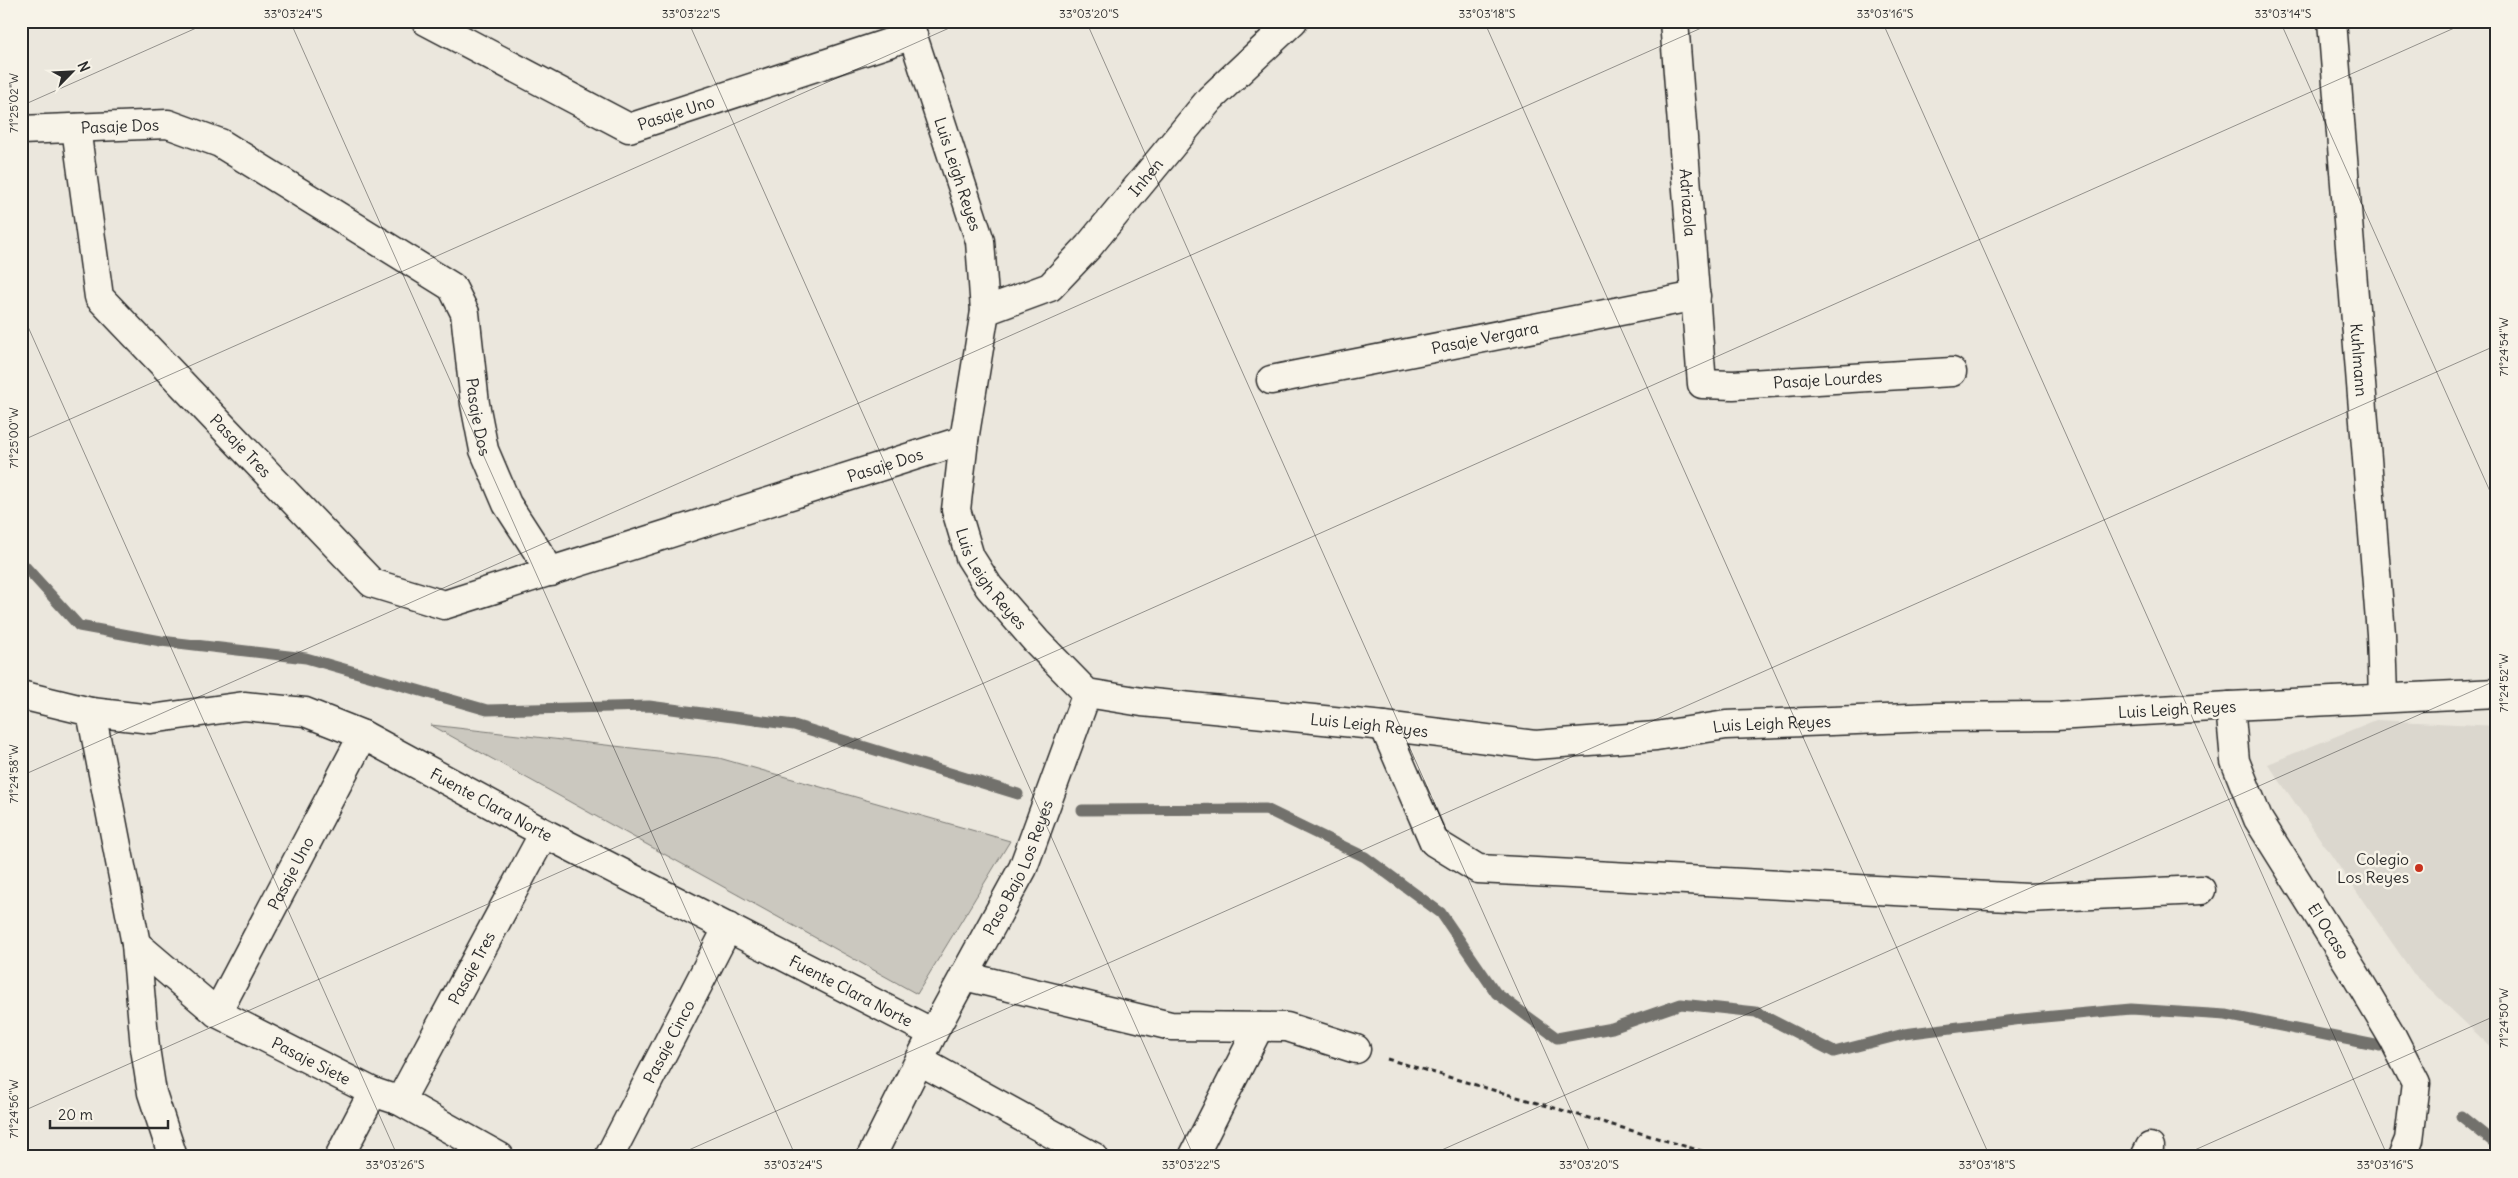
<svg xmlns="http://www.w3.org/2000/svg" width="2518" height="1178" viewBox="0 0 2518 1178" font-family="Delius,sans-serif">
<rect width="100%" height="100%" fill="#ebe7dd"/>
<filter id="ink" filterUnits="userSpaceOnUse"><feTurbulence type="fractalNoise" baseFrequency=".02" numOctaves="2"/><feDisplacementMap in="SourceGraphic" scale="10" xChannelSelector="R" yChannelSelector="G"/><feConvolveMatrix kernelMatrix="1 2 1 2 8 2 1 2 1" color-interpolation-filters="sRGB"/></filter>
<g filter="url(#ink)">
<!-- built -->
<polygon fill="#dbd7ce" points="2376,720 2497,726 2497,1053 2413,973 2268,764"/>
<!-- green -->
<polygon fill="#cbc8bf" stroke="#7b7a75" points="431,725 719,758 1010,841 917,994"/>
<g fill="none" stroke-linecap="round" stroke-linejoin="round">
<!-- stream -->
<g stroke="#72716c" stroke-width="11">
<polyline points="21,562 79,626 161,641 306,658 487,710 649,706 794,725 1018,794"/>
<polyline points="1082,810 1266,809 1365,857 1441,913 1496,993 1557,1038 1612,1028 1681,1004 1756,1012 1834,1052 1904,1034 2022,1019 2131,1009 2226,1015 2380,1046"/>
<polyline points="2461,1116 2497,1145"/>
</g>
<!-- street casing -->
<g stroke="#2b2b2b" stroke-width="31">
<g id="street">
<path id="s1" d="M 426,21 L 629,128 L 913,35"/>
<path id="s2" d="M 908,21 L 980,241 L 985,311 L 964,440 L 956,510 L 970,557 L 989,587 L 1036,641 L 1087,693 L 1142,702 L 1384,726 L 1535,745 L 1656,736 L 1726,725 L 1935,717 L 2055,716 L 2230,706"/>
<path id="s3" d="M 1674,21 L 1702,384 L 1733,385 L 1952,372"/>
<path id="s4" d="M 2332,21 L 2381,634 L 2383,698"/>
<path id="s5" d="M 76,128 L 99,297 L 372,583 L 444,605 L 964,440"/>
<path id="s6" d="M 21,130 L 168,124 L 220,143 L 452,287 L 465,313 L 475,404 L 484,450 L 507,504 L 551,572"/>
<path id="s7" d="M 985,311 L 1050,287 L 1088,247 L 1210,99 L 1293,21"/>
<path id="s8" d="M 1271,380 L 1696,296"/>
<path id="s9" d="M 21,695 L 91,712 L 151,719 L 244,706 L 305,712 L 363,735 L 544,833 L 933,1033"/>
<polyline points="91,712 136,944 145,1048 152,1093 173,1157"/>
<polyline points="1384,726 1434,842 1478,869 2027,898 2201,890"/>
<path id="s10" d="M 136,944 L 217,1013 L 373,1092 L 400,1101 L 500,1157"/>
<polyline points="964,976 1171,1026 1287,1027 1356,1049"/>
<path id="s11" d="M 217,1013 L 363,735"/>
<polyline points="920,1061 1094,1157"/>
<path id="s12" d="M 400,1101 L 544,833"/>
<polyline points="339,1157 373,1092"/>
<path id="s13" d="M 609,1157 L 728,927"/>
<path id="s14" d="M 871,1157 L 933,1033 L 1023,868 L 1087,693"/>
<polyline points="1193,1157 1259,1027"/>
<polyline points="2145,1157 2150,1147"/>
</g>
</g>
<!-- secondary casing -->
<g stroke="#2b2b2b" stroke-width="31">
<polyline id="secondary" points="2402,1157 2409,1140 2416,1083 2393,1038 2355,974 2258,819 2235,761 2230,706 2497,693"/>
</g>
<!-- path -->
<polyline stroke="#2b2b2b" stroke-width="3" stroke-dasharray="5 4" stroke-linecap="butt" points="1387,1059 1722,1157"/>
<!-- street -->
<use href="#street" stroke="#f7f3e8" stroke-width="28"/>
<!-- secondary -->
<use href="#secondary" stroke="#f7f3e8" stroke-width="28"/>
</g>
</g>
<!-- ticks -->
<path fill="none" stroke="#2b2b2b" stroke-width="1" stroke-opacity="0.45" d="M 290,21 L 796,1157M 688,21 L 1194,1157M 1086,21 L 1592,1157M 1484,21 L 1990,1157M 1882,21 L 2388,1157M 2280,21 L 2497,507M 21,106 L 212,21M 21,311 L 398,1157M 21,441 L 965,21M 21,776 L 1717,21M 21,1112 L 2470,21M 673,1157 L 2497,345M 1426,1157 L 2497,680M 2179,1157 L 2497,1015"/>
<!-- markers -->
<circle fill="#c8321e" stroke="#f7f3e8" stroke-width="2" cx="2419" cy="868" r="5"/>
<g text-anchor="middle" stroke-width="5" stroke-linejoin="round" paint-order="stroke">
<!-- street labels -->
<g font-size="16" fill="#2b2b2b" stroke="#f7f3e8">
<text dy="6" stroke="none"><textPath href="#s1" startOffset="279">Pasaje Uno</textPath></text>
<text dy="6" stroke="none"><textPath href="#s6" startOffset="99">Pasaje Dos</textPath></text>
<text dy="6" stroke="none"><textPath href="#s2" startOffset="161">Luis Leigh Reyes</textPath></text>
<text dy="6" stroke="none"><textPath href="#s7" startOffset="215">Inhen</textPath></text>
<text dy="6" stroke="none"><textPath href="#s3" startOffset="182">Adriazola</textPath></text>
<text dy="6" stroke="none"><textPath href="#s8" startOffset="218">Pasaje Vergara</textPath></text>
<text dy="6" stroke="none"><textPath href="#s4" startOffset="340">Kuhlmann</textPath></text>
<text dy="6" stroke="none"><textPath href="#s3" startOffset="490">Pasaje Lourdes</textPath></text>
<text dy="6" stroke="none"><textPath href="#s6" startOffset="609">Pasaje Dos</textPath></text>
<text dy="6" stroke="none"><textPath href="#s5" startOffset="376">Pasaje Tres</textPath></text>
<text dy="6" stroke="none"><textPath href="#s5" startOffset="1104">Pasaje Dos</textPath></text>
<text dy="6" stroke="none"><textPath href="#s2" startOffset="581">Luis Leigh Reyes</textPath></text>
<text transform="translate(2177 709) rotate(-3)" y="6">Luis Leigh Reyes</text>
<text dy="6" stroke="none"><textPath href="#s2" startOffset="1421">Luis Leigh Reyes</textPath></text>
<text dy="6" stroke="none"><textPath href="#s2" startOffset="1016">Luis Leigh Reyes</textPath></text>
<text dy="6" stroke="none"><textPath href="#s9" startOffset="496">Fuente Clara Norte</textPath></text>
<text dy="6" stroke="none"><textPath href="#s14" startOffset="325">Paso Bajo Los Reyes</textPath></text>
<text dy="6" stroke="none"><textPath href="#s11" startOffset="158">Pasaje Uno</textPath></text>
<text transform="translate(2329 931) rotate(58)" y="6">El Ocaso</text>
<text dy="6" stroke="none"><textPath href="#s12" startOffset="151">Pasaje Tres</textPath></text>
<text dy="6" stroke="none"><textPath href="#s9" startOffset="901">Fuente Clara Norte</textPath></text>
<text dy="6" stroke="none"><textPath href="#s13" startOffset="130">Pasaje Cinco</textPath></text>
<text dy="6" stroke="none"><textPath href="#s10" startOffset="212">Pasaje Siete</textPath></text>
</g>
<!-- poi labels -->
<g font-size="16" fill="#2b2b2b" stroke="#f7f3e8" text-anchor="end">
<text x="2409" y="865">Colegio<tspan x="2409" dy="18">Los Reyes</tspan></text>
</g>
</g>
<!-- margin -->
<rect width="2518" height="1178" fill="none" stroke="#f7f3e8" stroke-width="55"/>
<!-- north arrow -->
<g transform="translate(72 72) rotate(66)" stroke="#f7f3e8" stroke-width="4" paint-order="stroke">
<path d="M0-4L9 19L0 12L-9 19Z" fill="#2b2b2b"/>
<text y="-8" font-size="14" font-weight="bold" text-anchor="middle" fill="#2b2b2b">N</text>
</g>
<!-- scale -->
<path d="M50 1120v8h118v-8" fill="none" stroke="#2b2b2b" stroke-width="2.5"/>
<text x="58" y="1120" font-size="15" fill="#2b2b2b" stroke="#f7f3e8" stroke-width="4" paint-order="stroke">20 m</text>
<rect x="28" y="28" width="2462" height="1122" fill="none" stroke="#2b2b2b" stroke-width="2"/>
<g font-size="12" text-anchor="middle" fill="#2b2b2b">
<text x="293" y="18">33°03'24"S</text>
<text x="691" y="18">33°03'22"S</text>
<text x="1089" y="18">33°03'20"S</text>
<text x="1487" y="18">33°03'18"S</text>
<text x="1885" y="18">33°03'16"S</text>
<text x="2283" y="18">33°03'14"S</text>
<text transform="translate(14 103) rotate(-90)" y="4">71°25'02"W</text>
<text transform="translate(2504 347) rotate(-90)" y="4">71°24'54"W</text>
<text transform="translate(14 438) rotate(-90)" y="4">71°25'00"W</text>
<text transform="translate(2504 683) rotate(-90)" y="4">71°24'52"W</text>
<text transform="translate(14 774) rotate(-90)" y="4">71°24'58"W</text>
<text transform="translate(2504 1018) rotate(-90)" y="4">71°24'50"W</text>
<text transform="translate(14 1109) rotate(-90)" y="4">71°24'56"W</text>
<text x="395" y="1169">33°03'26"S</text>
<text x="793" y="1169">33°03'24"S</text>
<text x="1191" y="1169">33°03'22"S</text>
<text x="1589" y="1169">33°03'20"S</text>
<text x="1987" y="1169">33°03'18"S</text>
<text x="2385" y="1169">33°03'16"S</text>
</g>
</svg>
